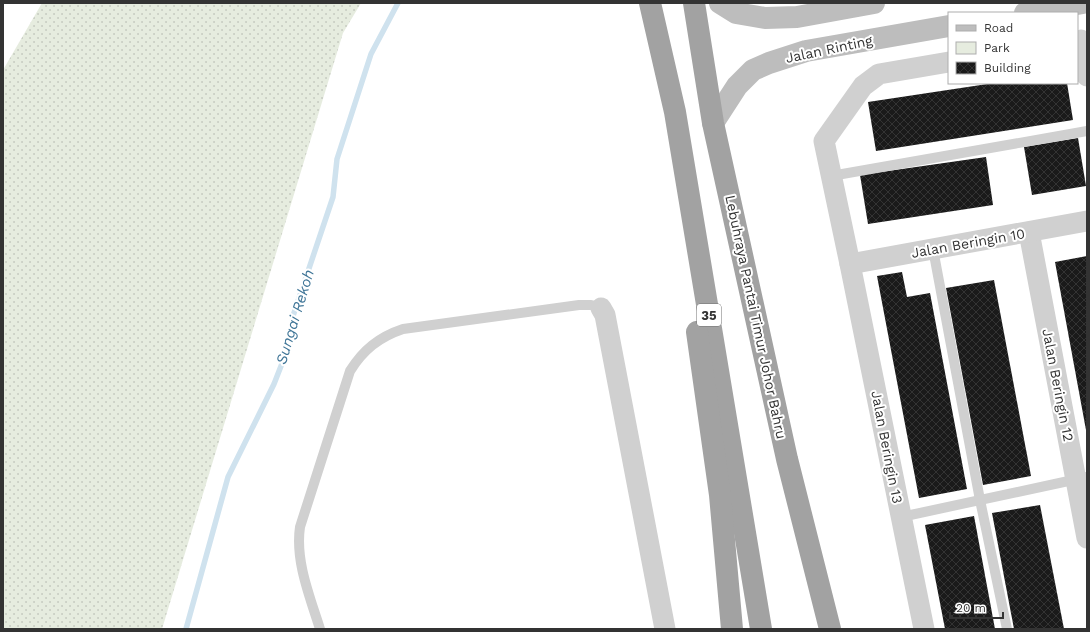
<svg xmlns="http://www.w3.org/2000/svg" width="1090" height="632" viewBox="0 0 1090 632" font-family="'Work Sans',sans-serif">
<defs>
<pattern id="green-dots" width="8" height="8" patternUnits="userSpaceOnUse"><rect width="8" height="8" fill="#e6ecdf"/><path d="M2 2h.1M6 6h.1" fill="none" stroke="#c6cbc0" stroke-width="1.8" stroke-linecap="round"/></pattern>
<pattern id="building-cross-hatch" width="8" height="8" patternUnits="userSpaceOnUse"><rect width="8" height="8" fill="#1a1a1a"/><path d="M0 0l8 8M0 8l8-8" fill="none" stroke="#333"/></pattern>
</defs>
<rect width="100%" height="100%" fill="#fff"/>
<!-- green -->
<polygon fill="url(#green-dots)" points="42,3 361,3 343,33 162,629 3,629 3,70"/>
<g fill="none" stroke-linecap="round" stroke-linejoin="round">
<!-- stream -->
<polyline stroke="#cfe2ee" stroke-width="5.5" points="186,629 228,477 274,384 290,343 293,316 333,197 337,159 371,54 398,3"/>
</g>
<!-- building -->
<g fill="url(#building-cross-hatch)">
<polygon points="994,83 1067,83 1073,120 876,151 868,102"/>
<polygon points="1078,138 1086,186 1032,195 1024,147"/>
<polygon points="986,157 993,205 868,224 860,175"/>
<polygon points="1087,256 1087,430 1086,430 1055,262"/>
<polygon points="902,272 907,297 930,293 967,489 919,498 877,276"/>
<polygon points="994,280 1031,476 983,485 946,288"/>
<polygon points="1040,505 1064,629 1014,629 992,513"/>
<polygon points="974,516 995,629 945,629 925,525"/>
</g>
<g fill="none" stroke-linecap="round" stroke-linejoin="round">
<!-- service -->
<g stroke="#d0d0d0" stroke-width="10">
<polyline points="831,176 1087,131"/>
<polyline points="933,249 980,500 1007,629"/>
<polyline points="901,517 1087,477"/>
<path d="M 320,629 C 310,597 295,561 300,527 L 350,371 C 363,350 379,337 403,329 L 579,305 L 591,305 L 601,308"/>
</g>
<!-- minor -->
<g stroke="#d0d0d0" stroke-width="21">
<polyline points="1081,40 1087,76"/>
<polyline points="1029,232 1087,538"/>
<polyline points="850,264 1087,221"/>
<polyline points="601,308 605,315 665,629"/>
<polyline points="924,629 850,264 824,141 863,86 879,74 949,62"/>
</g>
<!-- secondary -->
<g stroke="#bdbdbd" stroke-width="22">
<polyline points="720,3 736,13 765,18 797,17 874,3"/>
<polyline points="1025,13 1083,3"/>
<polyline points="713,123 737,86 753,70 769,63 806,51 949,26"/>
</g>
<!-- trunk -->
<g stroke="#a2a2a2" stroke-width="22">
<polyline points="650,3 675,112 761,629"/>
<polyline points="694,3 713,123 787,459 830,629"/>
<polyline points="697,332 720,495 732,629"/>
</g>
</g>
<g text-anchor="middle" stroke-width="4" stroke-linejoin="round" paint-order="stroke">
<!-- shield labels -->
<rect fill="#fff" stroke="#707070" stroke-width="1" x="697" y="304" width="24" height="22" rx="3"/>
<g font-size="13" font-weight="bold" fill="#333">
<text x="709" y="320">35</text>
</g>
<!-- street labels -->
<g font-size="14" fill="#333" stroke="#fff">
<text transform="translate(829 49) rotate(-12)" y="5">Jalan Rinting</text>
<text transform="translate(968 243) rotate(-10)" y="5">Jalan Beringin 10</text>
<text transform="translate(756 317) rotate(78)" y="5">Lebuhraya Pantai Timur Johor Bahru</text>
<text transform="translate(1058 385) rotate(79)" y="5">Jalan Beringin 12</text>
<text transform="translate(887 447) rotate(79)" y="5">Jalan Beringin 13</text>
</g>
<!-- water labels -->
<g font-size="15" font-style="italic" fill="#3f7597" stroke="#fff">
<text transform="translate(295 317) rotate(-73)" y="5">Sungai Rekoh</text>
</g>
</g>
<!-- border -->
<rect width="1090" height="632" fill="none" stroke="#333333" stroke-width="8"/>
<!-- legend -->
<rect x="948" y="12" width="130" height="72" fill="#ffffff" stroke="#adadad"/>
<rect x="956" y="25" width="20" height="6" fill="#bdbdbd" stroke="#adadad"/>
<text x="984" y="32" font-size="12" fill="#333333">Road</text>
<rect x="956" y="42" width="20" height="12" fill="#e6ecdf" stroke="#adadad"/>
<text x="984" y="52" font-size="12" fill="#333333">Park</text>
<rect x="956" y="62" width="20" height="12" fill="url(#building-cross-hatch)" stroke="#adadad"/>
<text x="984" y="72" font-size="12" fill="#333333">Building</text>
<!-- scale -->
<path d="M950 612v6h53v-6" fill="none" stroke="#333333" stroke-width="2"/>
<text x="956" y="612" font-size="12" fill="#333333" stroke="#ffffff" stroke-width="3" paint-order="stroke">20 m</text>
</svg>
